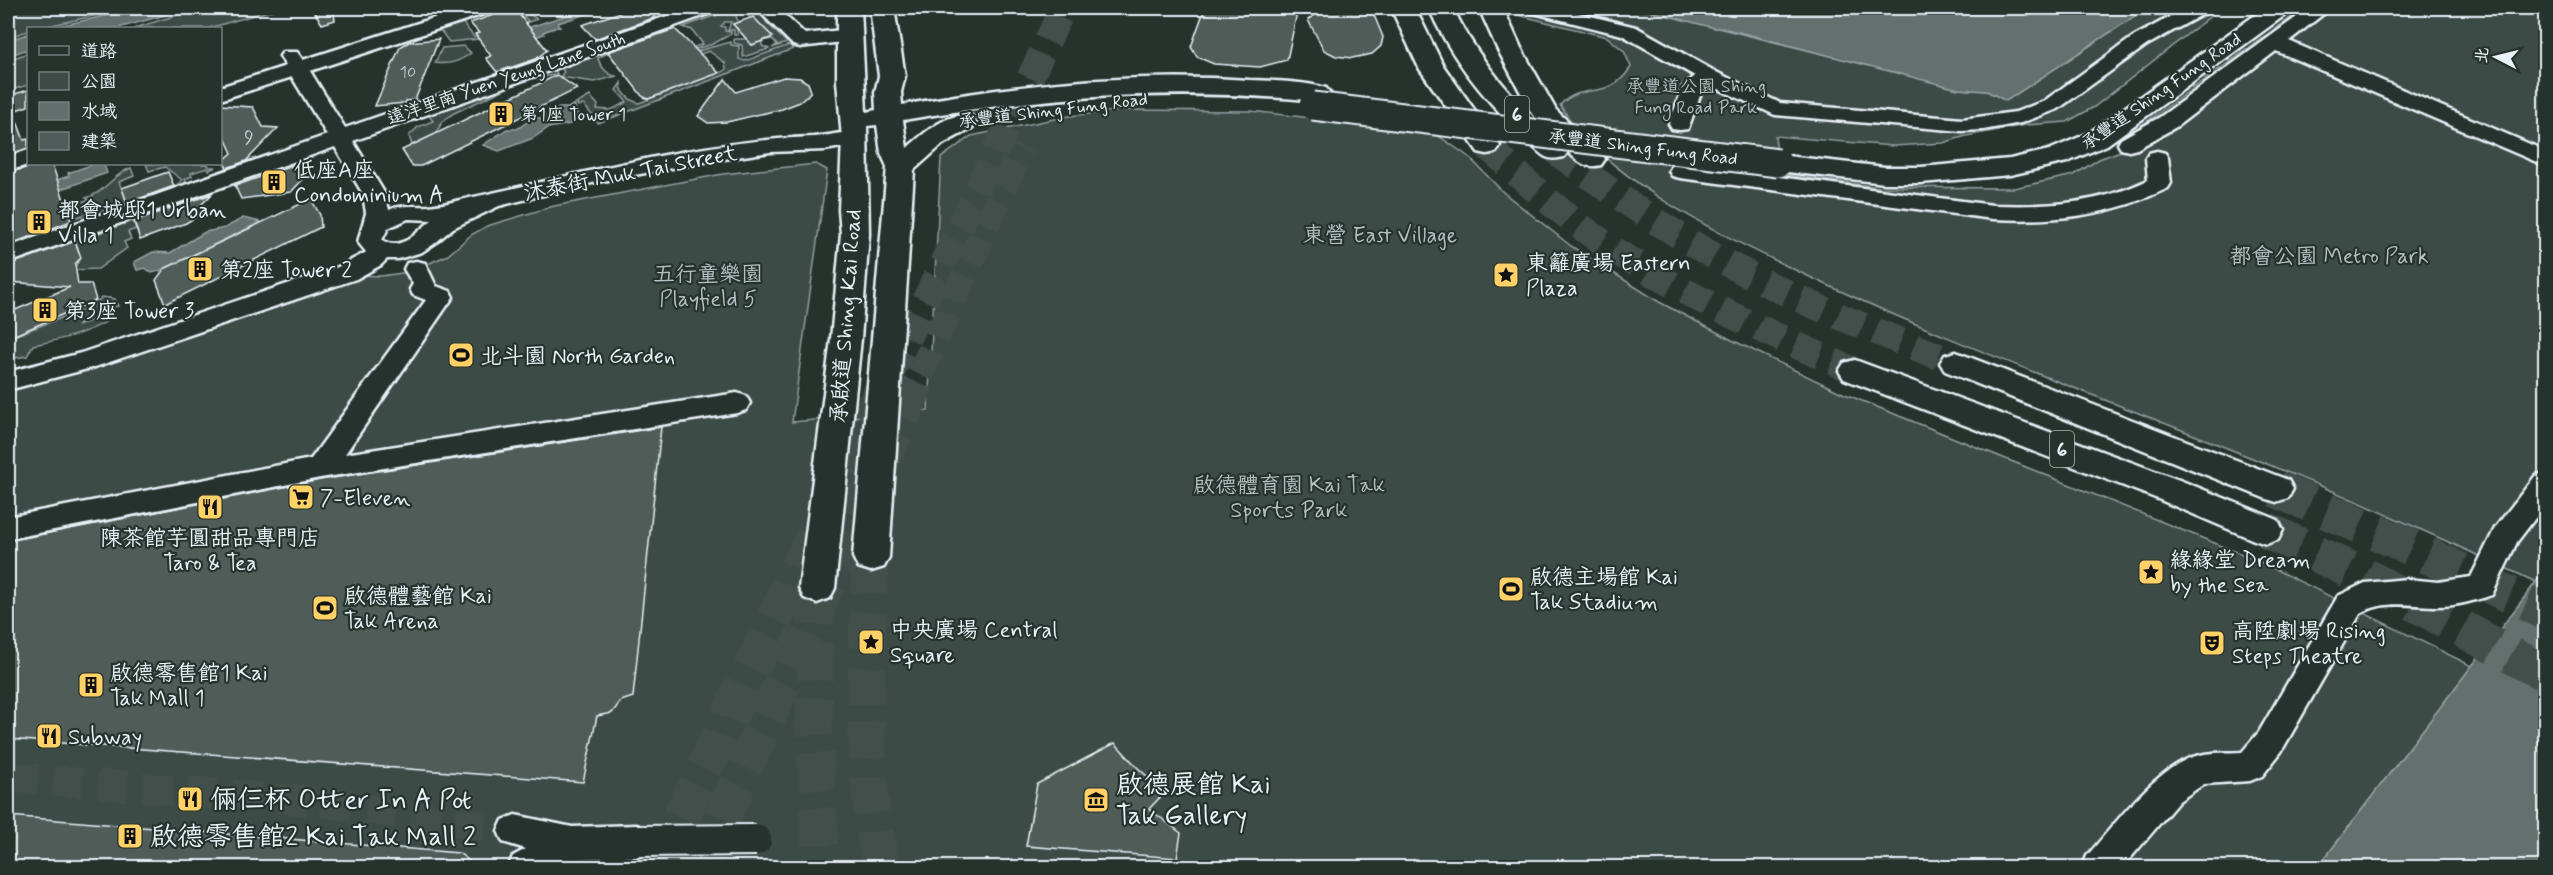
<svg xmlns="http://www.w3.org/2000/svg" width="2553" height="875" viewBox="0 0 2553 875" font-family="Mynerve,'LXGW WenKai TC',sans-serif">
<rect width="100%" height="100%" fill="#26332d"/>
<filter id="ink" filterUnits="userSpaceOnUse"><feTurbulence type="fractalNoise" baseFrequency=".0167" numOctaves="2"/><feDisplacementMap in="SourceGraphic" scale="12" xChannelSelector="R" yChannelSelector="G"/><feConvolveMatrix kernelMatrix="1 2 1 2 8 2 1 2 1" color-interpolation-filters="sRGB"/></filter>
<g filter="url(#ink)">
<!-- green -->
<g fill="#3e4b47" stroke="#939ea0" stroke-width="1.5">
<polygon points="8,8 130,8 38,28 28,28 28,31 8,37"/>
<polygon points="200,8 279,8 209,28 135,28"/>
<polygon points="736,8 751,8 764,14 766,22 787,43 772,48 777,45 772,39 762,41 762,46 769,49 743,57 742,45 734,43 734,39 747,39 752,45 772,37 753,17 750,18 745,12 735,14 738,21 741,22 733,24 737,29 738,35 734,35 734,30 728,30 731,22 725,22 721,26 725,27 725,31 731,32 731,34 713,44 665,58 703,44 692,30 683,27"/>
<path d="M 1507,8 L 1637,8 L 1843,59 L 1848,58 L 1958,89 L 1987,91 L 2006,101 L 2147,8 L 2221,8 L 2094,107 L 2067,122 L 2026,125 L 1966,136 L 1943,143 L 1893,146 L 1775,136 L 1779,174 L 1880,187 L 2014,188 L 2074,175 L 2099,159 L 2142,143 L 2137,139 L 2136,129 L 2304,8 L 2545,8 L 2545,569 L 2536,582 C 2451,543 2366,504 2279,469 C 2116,402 1949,344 1791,268 C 1714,231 1605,179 1560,105 C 1584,80 1608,103 1631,67 L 1624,51 L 1607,37 L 1510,13 Z"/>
<polygon points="521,9 537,19 479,39 449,42 440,30 463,23 474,37 528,21 520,12 516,11"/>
<path d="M 731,42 L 731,45 L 739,46 L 739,59 L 745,61 L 789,45 L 793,49 L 598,123 L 584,105 L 578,106 L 576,104 L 590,96 L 598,105 L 597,109 L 611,110 L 627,102 L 616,90 L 621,83 C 620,92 630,101 639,103 L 724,71 L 726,69 L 725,63 L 709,51 L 671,64 L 701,50 Z"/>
<path d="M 464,46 L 471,53 C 459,62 449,65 435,63 L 442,48 Z"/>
<path d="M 606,50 L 608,53 L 598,58 C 600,66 608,76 617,76 L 594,82 L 560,77 L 564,72 L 560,66 Z"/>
<polygon points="28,53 28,85 8,91 8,60"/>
<polygon points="554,69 557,73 554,75 524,80 454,113 442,122 436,134 412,145 409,136 418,127 433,121 428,114"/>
<polygon points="1124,110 1250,111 1433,132 1469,157 1504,193 1571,246 1659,302 1732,340 1840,392 2254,559 2472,666 2318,867 8,868 8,386 26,383 357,275 381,276 409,272 448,255 471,235 487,226 554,206 723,174 816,164 827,170 792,422 928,410 941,158 971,136 1069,116"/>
<path d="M 146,164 L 208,164 L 209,167 L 216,167 L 209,170 L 207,168 L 191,173 L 192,176 L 185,179 L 187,184 L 93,217 L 91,213 L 70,219 L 65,202 L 73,200 L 73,203 L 89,200 L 86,198 C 106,192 113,174 131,168 L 134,176 L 119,182 L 127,202 L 178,184 L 182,180 L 165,167 L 149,171 Z"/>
<polygon points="132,219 136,229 128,232 131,239 124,242 127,248 98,269 72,270 81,258 75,239"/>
<path d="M 102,297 L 115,299 L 118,306 L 101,308 L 77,326 L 99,317 L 114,317 C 90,333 60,340 33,345 L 27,356 L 8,359 L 8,338 L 93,306 Z"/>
</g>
<!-- water -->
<g fill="#636f6d" stroke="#98a3a5" stroke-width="1.5">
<polygon points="141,8 191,8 118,28 50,28"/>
<polygon points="589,8 605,8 558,23 560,26 543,32 544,34 493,51 486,41"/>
<polygon points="1637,8 2147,8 2006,101 1987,91 1958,89 1723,28 1715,28"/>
<polygon points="28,34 28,49 8,56 8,40"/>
<polygon points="574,104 578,115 570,124 548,128 533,138 499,151 483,145 507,129 517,129 533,118 543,118 559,108 568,108"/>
<polygon points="94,164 104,165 107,173 24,202 21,192 69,176 68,173"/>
<polygon points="243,218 261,222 159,271 152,273 145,268 137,270 134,262 153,252 170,253 205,232 225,228"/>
<polygon points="2545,569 2545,867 2318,867 2536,582"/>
</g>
<!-- building -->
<g fill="#505c59" stroke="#e8f1f8" stroke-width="1.5">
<polygon points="312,8 333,8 335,20 322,24"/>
<polygon points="514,8 547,50 536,59 497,72 486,58 491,56 475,34 479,33 470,23"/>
<polygon points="629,8 662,8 653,18 595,39 582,25 627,10"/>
<polygon points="1205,8 1298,8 1287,60 1260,67 1214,64 1197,57 1191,47"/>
<polygon points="1323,8 1371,8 1383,37 1381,46 1372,54 1352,58 1336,56 1324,50 1308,20"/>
<polygon points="753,17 773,37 752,45 733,24"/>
<polygon points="675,29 719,73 648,99 642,96 608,52"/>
<polygon points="439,39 415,100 406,101 405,103 375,106 400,47 409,42"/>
<polygon points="557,75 577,89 421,166 412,166 402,150"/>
<polygon points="784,77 800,78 808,83 811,91 807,96 800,102 782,109 727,122 708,123 698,116 725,79 736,92"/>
<polygon points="28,90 28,106 13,111 24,140 28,139 28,148 8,155 8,96"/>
<polygon points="220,105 253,107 263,127 278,128 246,161 227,168 223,161 232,153 220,127"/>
<polygon points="33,164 52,164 71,221 8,245 8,173 32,166"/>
<polygon points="297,164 304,178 291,192 241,199 235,186"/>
<polygon points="168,172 174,186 127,203 122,188"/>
<polygon points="212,194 201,205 204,212 186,223 140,240 134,221"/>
<polygon points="311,199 320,215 321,227 165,304 156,280 164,269"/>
<polygon points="75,241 81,258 75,264 78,284 91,284 96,300 8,338 8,313 70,287 10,282 8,265"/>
<polygon points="661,427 633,697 621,701 612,713 597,716 583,782 8,739 8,541 320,480"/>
<polygon points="1115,743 1138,768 1165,792 1149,809 1181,833 1177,858 1026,846 1037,784"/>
<polygon points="8,816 459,853 477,867 8,867"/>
</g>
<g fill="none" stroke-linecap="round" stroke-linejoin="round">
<!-- minor-tunnel-far1 -->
<polyline stroke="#43504b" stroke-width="22" stroke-dasharray="22 11" stroke-linecap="butt" points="1680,124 1680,171"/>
<!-- minor-tunnel -->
<polyline stroke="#43504b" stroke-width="30" stroke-dasharray="30 15" stroke-linecap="butt" points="8,777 313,801 515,831"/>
<!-- major-tunnel -->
<g stroke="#43504b" stroke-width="37" stroke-dasharray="37 18" stroke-linecap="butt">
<path d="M 871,557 C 865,662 861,764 881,868"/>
<polyline points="817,588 814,728 821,868"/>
</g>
<!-- highway-tunnel-far1 -->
<g stroke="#43504b" stroke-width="27" stroke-dasharray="27 14" stroke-linecap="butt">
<path d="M 1487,146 C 1527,183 1568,220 1614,250 C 1690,299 1773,335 1855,371"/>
<path d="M 1555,151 C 1604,187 1654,222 1707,252 C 1786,297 1871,330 1956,363"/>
<polyline points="890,375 1063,8"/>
<polyline points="920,375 1022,146"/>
</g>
<!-- highway-tunnel -->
<g stroke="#43504b" stroke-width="37" stroke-dasharray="37 18" stroke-linecap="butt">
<polyline points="2276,489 2402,543 2546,612"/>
<polyline points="2266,530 2376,582 2546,674"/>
<polyline points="657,868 891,373"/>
<polyline points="700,868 921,373"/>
</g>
<!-- minor casing -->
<g stroke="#e8f1f8" stroke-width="5">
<g id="minor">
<path d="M 465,8 L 493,8 L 490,12 L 310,71 L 345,128 L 690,8 L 717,8 L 714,12 L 353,141 L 385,194 L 389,210 C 403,204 414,207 429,206 C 439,205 450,203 460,200 C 577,176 693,141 813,137 C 829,136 847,130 863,133 L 866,138 L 863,143 L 825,150 L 770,152 L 704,162 L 592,183 L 499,206 L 453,228 L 434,244 L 422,252 L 398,259 L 387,259 L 381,265 L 356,279 L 95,367 L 8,390 L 8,372 L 81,353 L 338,267 L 365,253 L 366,252 L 358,242 L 366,213 L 363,194 L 335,147 L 8,263 L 8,247 L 327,135 L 292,77 L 220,100 L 220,87 L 286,66 L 280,56 L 283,52 L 297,52 L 303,60 ZM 408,219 L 432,220 C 418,230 402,253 382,240 L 388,228 Z"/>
<polygon points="756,8 777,8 805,34 851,29 858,31 861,35 858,39 851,41 800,47 793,45"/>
<polygon points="1527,8 1557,8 1636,27 1716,72 1780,103 1962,119 2016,112 2044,101 2133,37 2186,8 2210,8 2207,12 2147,45 2058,109 2021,123 1983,130 1962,131 1775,115 1710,85 1702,90 1688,129 1680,130 1672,129 1669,124 1683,87 1695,76 1622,35 1530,12"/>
<polygon points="2309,8 2331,8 2289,41 2546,151 2546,166 2276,51 2176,127 2137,149 2129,151 2121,149 2118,144 2121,139 2160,117"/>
<polygon points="28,150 28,164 31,164 8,171 8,157"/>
<path d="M 2157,151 L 2165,153 L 2168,158 L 2171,183 L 2168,188 C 2111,216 2055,222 1993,219 L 1680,178 L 1672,176 L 1669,171 L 1672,166 L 1680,164 L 1993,205 C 2048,207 2098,204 2148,180 L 2146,158 L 2149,153 Z"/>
<polygon points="416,261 425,263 436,286 450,291 453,297 345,454 737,393 746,396 750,403 746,410 737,413 320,478 8,539 8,517 311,459 426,300 413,295 410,289 413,284 404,269 407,263"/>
<path d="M 2546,473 L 2546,504 L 2517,542 L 2492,595 C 2474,601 2457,606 2437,606 C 2411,606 2383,599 2360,614 L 2281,752 L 2262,776 L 2250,781 L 2204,784 L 2179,801 L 2122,868 L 2082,868 L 2087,856 C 2114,826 2159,763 2200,755 C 2213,752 2228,753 2242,752 L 2259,732 L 2338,596 L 2365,583 L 2407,579 L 2438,582 L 2471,577 L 2495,528 L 2536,475 Z"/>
<polygon points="515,815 572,827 637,825 649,830 654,841 649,852 637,857 576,859 560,868 508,868 513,856 526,849 503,842 498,831 503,820"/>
</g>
</g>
<!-- major casing -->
<g stroke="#e8f1f8" stroke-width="5">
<g id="major">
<path d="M 837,8 L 861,8 L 866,112 L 876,110 L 875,92 L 879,76 L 870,8 L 894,8 L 905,76 L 901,92 L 902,105 C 1016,84 1133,72 1249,80 C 1274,81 1301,81 1326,88 L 1330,93 L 1326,98 L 1317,101 C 1176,87 1042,96 903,120 L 907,148 C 924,133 948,111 972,116 L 976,122 L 972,128 L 943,144 L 914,170 L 889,557 L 884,567 L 871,571 L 858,567 L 853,557 L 887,167 L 881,153 L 877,125 L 867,126 L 869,234 L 861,339 L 835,588 L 830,598 L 817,603 L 804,598 L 799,588 L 831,339 L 841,234 L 839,210 L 842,138 L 837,81 Z"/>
<polygon points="2265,8 2292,8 2288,13 2107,145 2067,162 2010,175 1921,183 1885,183 1778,171 1768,169 1764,163 1768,157 1778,155 1885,167 1921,167 2010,159 2049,150 2089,133"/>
</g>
</g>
<!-- highway casing -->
<g stroke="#e8f1f8" stroke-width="5">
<g id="highway">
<polygon points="1391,8 1415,8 1444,67 1500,146 1496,152 1487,154 1478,152 1419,68"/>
<path d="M 1429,8 L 1453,8 C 1474,52 1504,90 1541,124 L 1532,114 L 1497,48 L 1479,8 L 1503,8 L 1521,48 L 1556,110 L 1601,153 L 1605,159 L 1601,165 C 1585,169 1579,162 1568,152 L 1564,157 C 1558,158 1553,160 1546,157 C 1538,153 1529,142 1522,135 C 1484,99 1450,57 1429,8 Z"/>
<polygon points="1956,352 2288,480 2293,489 2288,498 2276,502 2264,498 1945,371 1940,363 1945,355"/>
<polygon points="1855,360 2182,481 2278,520 2283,530 2278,540 2266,544 2254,540 2158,499 1844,379 1839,371 1844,363"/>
</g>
</g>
<!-- minor -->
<use href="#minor" fill="#26332d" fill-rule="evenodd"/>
<!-- major -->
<use href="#major" fill="#26332d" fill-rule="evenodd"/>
<!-- highway -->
<use href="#highway" fill="#26332d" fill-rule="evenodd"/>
<!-- minor-bridge casing -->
<g stroke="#e8f1f8" stroke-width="34" stroke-linecap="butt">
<polyline id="minor-bridge" points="637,841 756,840"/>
</g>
<!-- major-bridge casing -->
<g stroke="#e8f1f8" stroke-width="31" stroke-linecap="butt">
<polyline id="major-bridge" points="1313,106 1778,163"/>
</g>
<!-- minor-bridge -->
<use href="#minor-bridge" stroke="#26332d" stroke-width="30"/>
<!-- major-bridge -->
<use href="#major-bridge" stroke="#26332d" stroke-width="27"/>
</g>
</g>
<!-- icons -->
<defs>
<g id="building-square" transform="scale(1.35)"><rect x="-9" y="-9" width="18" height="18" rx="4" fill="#ffd166" stroke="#26332d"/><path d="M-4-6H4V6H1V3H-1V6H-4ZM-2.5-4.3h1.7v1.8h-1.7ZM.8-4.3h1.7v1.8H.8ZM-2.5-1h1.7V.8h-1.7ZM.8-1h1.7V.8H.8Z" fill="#111"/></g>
<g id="sight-square" transform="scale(1.35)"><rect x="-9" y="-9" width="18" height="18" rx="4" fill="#ffd166" stroke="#26332d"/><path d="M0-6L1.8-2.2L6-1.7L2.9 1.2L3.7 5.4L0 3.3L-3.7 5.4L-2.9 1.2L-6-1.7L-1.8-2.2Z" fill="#111"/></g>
<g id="stadium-square" transform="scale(1.35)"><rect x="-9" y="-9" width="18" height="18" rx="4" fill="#ffd166" stroke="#26332d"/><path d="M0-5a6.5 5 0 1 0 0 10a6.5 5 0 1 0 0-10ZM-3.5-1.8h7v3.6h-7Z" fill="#111"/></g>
<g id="supermarket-square" transform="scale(1.35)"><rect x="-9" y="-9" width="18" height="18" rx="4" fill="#ffd166" stroke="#26332d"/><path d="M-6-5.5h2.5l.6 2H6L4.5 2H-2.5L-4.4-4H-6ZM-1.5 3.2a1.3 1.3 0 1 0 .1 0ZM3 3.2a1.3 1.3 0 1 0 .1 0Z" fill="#111"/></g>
<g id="restaurant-square" transform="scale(1.35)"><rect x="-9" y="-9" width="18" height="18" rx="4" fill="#ffd166" stroke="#26332d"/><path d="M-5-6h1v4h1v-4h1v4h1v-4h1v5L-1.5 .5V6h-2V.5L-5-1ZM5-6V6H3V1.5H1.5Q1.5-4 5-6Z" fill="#111"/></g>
<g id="theatre-square" transform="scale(1.35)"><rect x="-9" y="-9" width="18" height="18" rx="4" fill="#ffd166" stroke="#26332d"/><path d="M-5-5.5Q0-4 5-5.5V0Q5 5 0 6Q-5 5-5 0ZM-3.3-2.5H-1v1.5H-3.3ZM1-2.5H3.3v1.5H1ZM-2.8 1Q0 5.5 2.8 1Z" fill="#111"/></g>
<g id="museum-square" transform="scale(1.35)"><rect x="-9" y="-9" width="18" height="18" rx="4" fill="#ffd166" stroke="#26332d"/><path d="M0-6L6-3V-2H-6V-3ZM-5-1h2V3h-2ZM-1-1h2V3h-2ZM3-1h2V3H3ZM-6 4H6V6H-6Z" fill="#111"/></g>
</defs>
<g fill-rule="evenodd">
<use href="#building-square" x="501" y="114"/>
<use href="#building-square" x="274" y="182"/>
<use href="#building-square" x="39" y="222"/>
<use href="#building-square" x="200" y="269"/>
<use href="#sight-square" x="1506" y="275"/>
<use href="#building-square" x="45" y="310"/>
<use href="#stadium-square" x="461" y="355"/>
<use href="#supermarket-square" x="301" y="497"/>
<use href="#restaurant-square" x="210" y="507"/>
<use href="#sight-square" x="2151" y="572"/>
<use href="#stadium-square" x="1511" y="589"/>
<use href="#stadium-square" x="325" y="608"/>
<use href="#sight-square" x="871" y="642"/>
<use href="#theatre-square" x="2212" y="643"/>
<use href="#building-square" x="91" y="685"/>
<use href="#restaurant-square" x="49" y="736"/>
<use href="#restaurant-square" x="190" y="799"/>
<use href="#museum-square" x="1096" y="800"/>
<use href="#building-square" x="130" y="836"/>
</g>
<g text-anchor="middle" stroke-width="4.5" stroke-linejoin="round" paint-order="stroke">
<!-- far-number labels -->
<g font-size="16" fill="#c2ccd0">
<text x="408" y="77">10</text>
</g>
<!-- far-street labels -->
<g font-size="18" fill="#e8f1f8" stroke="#26332d">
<text transform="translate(506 78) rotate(-19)" y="6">遠洋里南 Yuen Yeung Lane South</text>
<text transform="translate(2161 91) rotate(-35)" y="6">承豐道 Shing Fung Road</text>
<text transform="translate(1053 110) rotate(-7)" y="6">承豐道 Shing Fung Road</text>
<text transform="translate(1643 147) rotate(7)" y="6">承豐道 Shing Fung Road</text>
</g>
<!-- far-park labels -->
<g font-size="18" fill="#b5bfc3" stroke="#26332d">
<text x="1696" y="92">承豐道公園 Shing<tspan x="1696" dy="21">Fung Road Park</tspan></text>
</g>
<!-- far-poi labels -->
<g font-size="18" fill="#e8f1f8" stroke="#26332d" text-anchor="start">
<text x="520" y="120">第1座 Tower 1</text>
</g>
<!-- number labels -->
<g font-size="20" fill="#c2ccd0">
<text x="249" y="144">9</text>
</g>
<!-- shield labels -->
<g fill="#26332d" stroke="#aeb8bb" stroke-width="1.5">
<rect x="1505" y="96" width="24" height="36" rx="4.5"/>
<rect x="2050" y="431" width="24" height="36" rx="4.5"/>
</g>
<g font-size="21" font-weight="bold" fill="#e8f1f8">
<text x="1517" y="121">6</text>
<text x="2062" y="456">6</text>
</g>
<!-- poi labels -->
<g font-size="22" fill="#e8f1f8" stroke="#26332d" text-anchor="start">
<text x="294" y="177">低座A座<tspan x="294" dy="25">Condominium A</tspan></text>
<text x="58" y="217">都會城邸1 Urban<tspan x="58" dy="25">Villa 1</tspan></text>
<text x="1526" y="270">東籬廣場 Eastern<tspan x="1526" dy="25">Plaza</tspan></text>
<text x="220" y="277">第2座 Tower 2</text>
<text x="64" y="318">第3座 Tower 3</text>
<text x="480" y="363">北斗園 North Garden</text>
<text x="320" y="505">7-Eleven</text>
<text x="210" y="545" text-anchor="middle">陳茶館芋圓甜品專門店<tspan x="210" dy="25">Taro &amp; Tea</tspan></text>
<text x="2170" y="567">緣緣堂 Dream<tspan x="2170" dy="25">by the Sea</tspan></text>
<text x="1530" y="584">啟德主場館 Kai<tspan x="1530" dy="25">Tak Stadium</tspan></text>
<text x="344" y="603">啟德體藝館 Kai<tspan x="344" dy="25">Tak Arena</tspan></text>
<text x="890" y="637">中央廣場 Central<tspan x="890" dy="25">Square</tspan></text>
<text x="2232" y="638">高陞劇場 Rising<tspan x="2232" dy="25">Steps Theatre</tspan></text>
<text x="110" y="680">啟德零售館1 Kai<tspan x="110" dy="25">Tak Mall 1</tspan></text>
<text x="68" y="744">Subway</text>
</g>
<!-- street labels -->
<g font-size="22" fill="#e8f1f8" stroke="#26332d">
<text transform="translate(630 172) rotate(-11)" y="8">沐泰街 Muk Tai Street</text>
<text transform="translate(845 316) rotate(-86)" y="8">承啟道 Shing Kai Road</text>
</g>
<!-- park labels -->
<g font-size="22" fill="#b5bfc3" stroke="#26332d">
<text x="1380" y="242">東營 East Village</text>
<text x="2329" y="263">都會公園 Metro Park</text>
<text x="708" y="281">五行童樂園<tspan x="708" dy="25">Playfield 5</tspan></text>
<text x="1289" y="492">啟德體育園 Kai Tak<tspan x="1289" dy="25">Sports Park</tspan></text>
</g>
<!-- near-poi labels -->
<g font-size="27" fill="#e8f1f8" stroke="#26332d" text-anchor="start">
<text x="1116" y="793">啟德展館 Kai<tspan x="1116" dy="31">Tak Gallery</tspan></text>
<text x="210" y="808">倆仨杯 Otter In A Pot</text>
<text x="150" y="845">啟德零售館2 Kai Tak Mall 2</text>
</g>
</g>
<!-- margin -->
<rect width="2553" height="875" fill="none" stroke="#26332d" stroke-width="30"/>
<rect x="15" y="15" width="2523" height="845" fill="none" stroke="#e8f1f8" stroke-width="2" filter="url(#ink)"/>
<!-- legend -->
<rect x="27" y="27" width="195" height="138" fill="#26332d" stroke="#747f7e" stroke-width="1.5"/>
<rect x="39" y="46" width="30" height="9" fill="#26332d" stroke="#747f7e" stroke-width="1.5"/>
<text x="81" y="57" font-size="18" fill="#e8f1f8">道路</text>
<rect x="39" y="72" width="30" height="18" fill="#3e4b47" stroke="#747f7e" stroke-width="1.5"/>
<text x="81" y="87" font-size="18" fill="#e8f1f8">公園</text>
<rect x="39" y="102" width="30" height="18" fill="#636f6d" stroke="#747f7e" stroke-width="1.5"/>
<text x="81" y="117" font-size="18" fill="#e8f1f8">水域</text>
<rect x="39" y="132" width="30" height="18" fill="#505c59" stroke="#747f7e" stroke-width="1.5"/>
<text x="81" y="147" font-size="18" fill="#e8f1f8">建築</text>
<!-- north arrow -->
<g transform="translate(2496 57) rotate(277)" stroke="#26332d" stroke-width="4.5" paint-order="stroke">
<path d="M0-4.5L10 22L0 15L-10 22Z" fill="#e8f1f8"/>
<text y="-9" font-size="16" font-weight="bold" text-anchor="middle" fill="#e8f1f8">北</text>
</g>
</svg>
